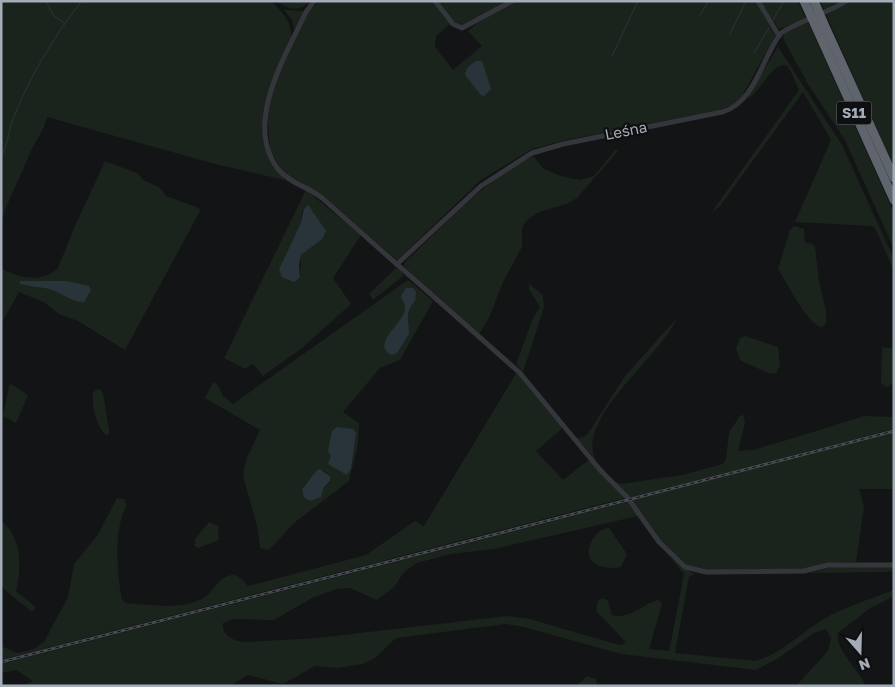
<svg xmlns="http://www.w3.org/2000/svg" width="895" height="687" viewBox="0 0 895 687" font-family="'Golos Text',sans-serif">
<rect width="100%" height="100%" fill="#131415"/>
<!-- green -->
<g fill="#1b241c" fill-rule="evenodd">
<path d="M 1,1 L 271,1 C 280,10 290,19 291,33 C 292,44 284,56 279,65 C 260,106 253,144 285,180 L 215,164 L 47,117 C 44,131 36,140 30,153 C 21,176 9,197 1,222 Z"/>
<path d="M 277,1 L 310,1 C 301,12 288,10 277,1 Z"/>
<polygon points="318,1 432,1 450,24 436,36 435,47 453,70 482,46 468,31 489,13 517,1 756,1 775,36 741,98 734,104 719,110 566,140 532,149 481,180 397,260 320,194 283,172 270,150 267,110 274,84 304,19"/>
<polygon points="437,1 507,1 462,25 452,20"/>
<polygon points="760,1 798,1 806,19 779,29"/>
<polygon points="820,1 842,1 824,11"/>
<polygon points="851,1 894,1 894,167 826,15"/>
<polygon points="284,10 304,11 295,32 292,20"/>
<polygon points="808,22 894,213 894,249 845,140 808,84 785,42 783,36 785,32"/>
<path d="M 778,47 L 842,145 L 894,259 L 894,271 L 875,228 L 872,226 L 795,222 L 831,140 L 803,92 L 720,206 L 711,213 L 799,90 L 788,66 C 771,60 762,93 746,99 Z"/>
<path d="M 615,150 L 618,151 L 577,198 L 567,204 L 539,212 L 526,221 L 522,228 L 522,247 L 503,282 L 489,318 L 479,334 L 405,268 L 404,265 L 407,260 C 447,223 484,180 533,156 L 543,168 L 560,176 L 580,180 L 594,176 Z"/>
<path d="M 105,161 L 137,173 L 143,180 L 159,187 L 166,196 L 199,208 L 200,211 L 125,350 L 78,321 L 59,314 L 44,302 L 19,292 L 1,324 L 1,268 C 19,279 42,283 58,268 L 75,226 Z"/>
<path d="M 306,190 L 361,235 L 333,278 L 351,304 L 301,349 L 263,376 L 253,364 L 245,369 L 224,358 ZM 306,206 L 318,241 L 301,255 L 300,280 L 279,269 L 300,225 L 302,212 Z"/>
<path d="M 794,226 L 804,229 L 805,243 L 811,243 L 815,247 L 819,281 L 826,311 L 826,323 L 822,327 C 807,325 787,282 778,269 L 790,230 Z"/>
<polygon points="396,268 402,272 403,276 373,300 369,294"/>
<path d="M 408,280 L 433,301 L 400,360 L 380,368 L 343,412 L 359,423 L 358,444 L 349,481 L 294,523 L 272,547 L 268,550 L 260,548 L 257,526 L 243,476 L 246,460 L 260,430 L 205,398 L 213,382 L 218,385 L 223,396 L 233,404 ZM 323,470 L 330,476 L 330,482 L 324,487 L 322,494 L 303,487 L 316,471 Z"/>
<polygon points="529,284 543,295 544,307 523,372 516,364 533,318 540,307 529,289"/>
<path d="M 677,318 C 661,355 586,410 593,452 C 594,463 609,475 616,482 L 621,484 L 682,475 L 723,464 L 726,459 L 729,432 L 740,416 L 744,415 L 745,423 L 738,451 L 753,450 L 797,437 L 864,416 L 894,417 L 894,429 L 629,498 L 576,438 L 584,437 L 589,432 L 625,376 Z"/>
<polygon points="745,336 778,347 780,365 776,373 770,374 740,360 736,349 740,338"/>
<polygon points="882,347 894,349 894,381 888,387 885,387 881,383"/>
<path d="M 517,372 L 564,427 L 536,451 L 563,480 L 590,459 L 625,498 L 1,660 L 1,646 L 17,653 L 34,649 L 44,642 L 68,597 L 74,564 L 97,536 L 117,498 L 124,499 L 126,505 C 124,512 121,518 120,524 C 115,544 118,580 122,600 L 126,603 C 150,605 180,610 202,599 C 212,594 219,575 233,575 C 239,575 244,582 248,586 L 366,555 L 415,521 L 424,526 Z"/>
<polygon points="11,384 28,395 16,423 3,416 9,386"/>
<path d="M 97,389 L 101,390 L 103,393 L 109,430 L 109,434 L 106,435 C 97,428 91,405 93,393 Z"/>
<polygon points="894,432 894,489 859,489 864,506 856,562 828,563 805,570 702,570 686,565 661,542 631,500"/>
<path d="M 627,502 L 638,516 L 494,549 L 450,554 L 417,563 L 404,572 L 394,587 L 377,600 L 350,588 L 336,589 L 312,598 L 274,620 L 233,619 L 223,623 C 222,636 233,641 245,642 L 317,638 L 507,616 L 530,619 L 619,645 L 624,644 L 625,641 L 596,611 L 598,600 L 603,598 L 608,601 L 612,615 C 631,620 643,603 659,600 L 662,604 L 649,649 L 669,651 L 670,647 L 684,574 L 670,557 L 684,568 L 695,574 L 689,577 L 675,653 L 756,661 C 782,653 800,634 822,620 C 844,607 870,599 894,590 L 894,596 L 869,609 L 838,633 C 834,647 859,671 866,686 L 796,686 L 828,651 L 831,638 L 826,629 L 814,633 L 777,659 L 756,670 L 621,654 L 524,627 L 506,624 L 396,638 L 375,658 L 363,664 L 337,668 L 315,666 L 283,684 L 248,675 L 230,686 L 23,686 L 33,681 L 16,670 L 1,673 L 1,664 Z"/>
<path d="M 1,521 C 22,537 22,567 16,591 L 33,605 L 35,608 L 32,612 L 5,590 L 1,584 Z"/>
<polygon points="209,522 218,526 219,540 198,548 195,546 195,539"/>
<path d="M 609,528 L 627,554 L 621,567 C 613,569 598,568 592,561 C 583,552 594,529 609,528 Z"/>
<polygon points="894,566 894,571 883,572 809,573 833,567"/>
<polygon points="587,676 596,679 597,686 576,686"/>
</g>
<!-- water -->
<g fill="#29343a">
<polygon points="476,61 482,61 491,89 484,96 481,95 465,75 467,68"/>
<polygon points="308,205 326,231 322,239 301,255 299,265 300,278 294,282 282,277 279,269 300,225 304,209"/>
<path d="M 20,281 L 66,281 L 89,286 L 91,290 L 84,302 C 69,302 59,290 45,288 C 37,287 29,286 20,284 Z"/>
<path d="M 406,288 L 413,288 L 416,292 L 415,301 C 404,313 409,319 409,334 L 397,353 L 391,355 C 370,342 407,322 405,307 C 405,303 401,299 401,296 Z"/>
<polygon points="337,427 353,429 356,433 351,468 347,475 328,464 331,456 328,451 332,431"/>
<polygon points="320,469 330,476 330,481 324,487 321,497 310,501 304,497 302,489 316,471"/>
</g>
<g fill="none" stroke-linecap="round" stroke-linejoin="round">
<!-- stream -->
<g stroke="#29343a" stroke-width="1">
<polyline points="46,1 53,15 64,23"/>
<polyline points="700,15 709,1"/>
<polyline points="773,20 784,1"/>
<polyline points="730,34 746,1"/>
<polyline points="754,53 769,28"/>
<polyline points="612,56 638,1"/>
<path d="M 1,158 C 8,144 9,128 15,114 C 32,73 54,36 82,1"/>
</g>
<!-- street -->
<g stroke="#34363b" stroke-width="5">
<path d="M 314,1 L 306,12 C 286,55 243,123 278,169 C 288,182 308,187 322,198 L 520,373 L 600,470 L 627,497 L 659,542 L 685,567 L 706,572 L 804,571 L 828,565 L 894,565"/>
<polyline points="435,1 453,24 462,28 512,1"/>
<polyline points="758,1 779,36"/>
<path d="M 397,264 L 481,186 L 532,153 L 563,144 L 722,112 C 755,103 762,58 780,34 C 787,26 833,11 846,1"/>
</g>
<!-- highway -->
<g stroke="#60646c" stroke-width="9">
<polyline points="823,22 894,178"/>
<polyline points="815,25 894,200"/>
</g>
<!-- rail casing -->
<g stroke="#474a50" stroke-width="3">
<polyline id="rail" points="1,662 894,431"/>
</g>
<!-- rail -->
<use href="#rail" stroke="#0e0f10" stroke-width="1" stroke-dasharray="4" stroke-linecap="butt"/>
<!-- highway-bridge -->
<g stroke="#60646c" stroke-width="9">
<polyline points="804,1 815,25"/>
<polyline points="814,1 823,22"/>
</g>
</g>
<g text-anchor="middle" stroke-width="4.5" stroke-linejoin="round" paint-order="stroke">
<!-- shield labels -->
<rect fill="#0e0f10" stroke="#777d85" stroke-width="1" x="836.5" y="101.5" width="35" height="23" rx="4"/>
<g font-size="14" font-weight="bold" fill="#a4acb7">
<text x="854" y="118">S11</text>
</g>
<!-- street labels -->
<g font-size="15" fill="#a4acb7" stroke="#0e0f10">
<text transform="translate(626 131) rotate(-11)" y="5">Leśna</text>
</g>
</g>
<!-- border -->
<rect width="895" height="687" fill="none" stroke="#a4acb7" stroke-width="5"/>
<!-- north arrow -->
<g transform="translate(860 652) rotate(160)" stroke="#0e0f10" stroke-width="4" paint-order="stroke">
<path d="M0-4L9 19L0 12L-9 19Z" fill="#a4acb7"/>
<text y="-8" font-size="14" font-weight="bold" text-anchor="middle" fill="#a4acb7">N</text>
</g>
</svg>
